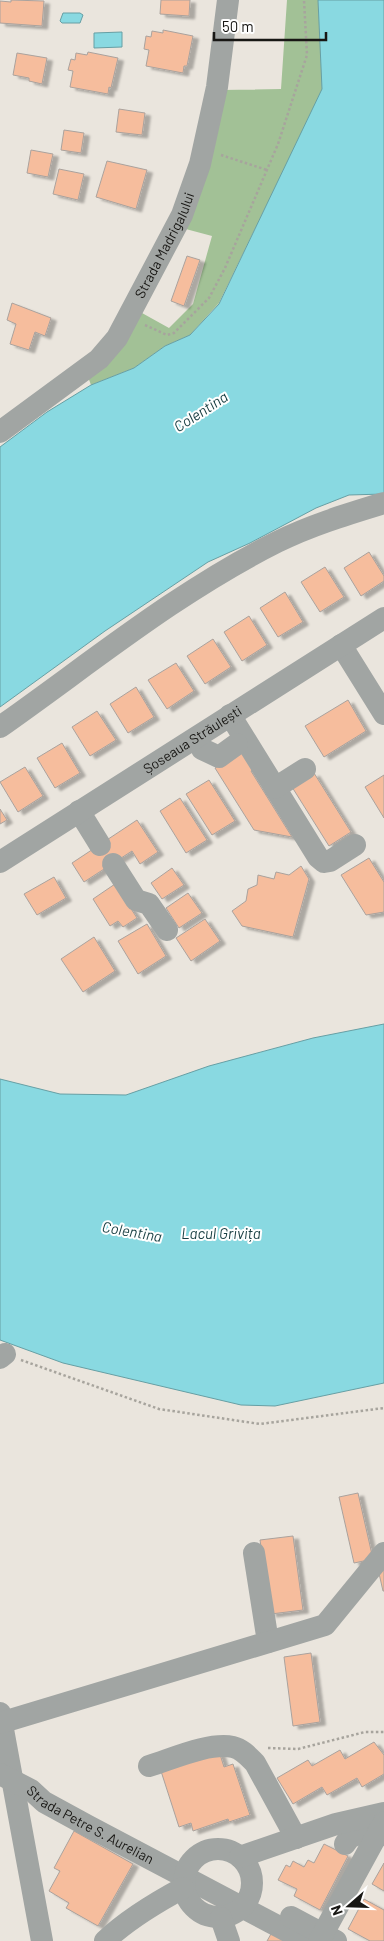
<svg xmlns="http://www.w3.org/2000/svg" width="384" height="1941" viewBox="0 0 384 1941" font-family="Barlow,sans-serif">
<defs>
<filter id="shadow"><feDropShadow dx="5.5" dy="3" stdDeviation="1" flood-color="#0004"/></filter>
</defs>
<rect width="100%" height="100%" fill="#eae5dd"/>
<!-- green -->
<polygon fill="#a2c196" points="287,0 318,0 323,89 219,303 190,335 165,346 134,368 91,385 87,374 142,313 169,328 193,304 212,236 182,228 222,90 281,89"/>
<!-- water -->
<g fill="#89d9e1" stroke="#679fa4">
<polygon points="318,0 384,0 384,494 349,495 316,508 250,543 208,562 105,631 0,707 0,447 47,412 91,385 134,368 165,346 190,335 219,304 322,89"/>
<polygon points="63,13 80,13 83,15 80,23 62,23 60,21"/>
<polygon points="122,32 122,47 94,48 94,33"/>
<polygon points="384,1024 384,1383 275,1406 241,1405 63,1363 0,1340 0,1079 60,1094 126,1095 209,1066 313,1038"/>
</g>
<!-- building -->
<g fill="#f6bd9d" stroke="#aaa29d" filter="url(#shadow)">
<polygon points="11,0 44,1 42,26 0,23 0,1 11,2"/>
<polygon points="161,0 190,0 189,16 160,14"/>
<polygon points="163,30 193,36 187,66 184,66 183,73 146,66 149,50 144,49 146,36 151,37 152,31 163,33"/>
<polygon points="88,52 118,58 111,88 109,87 108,94 70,87 73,71 68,70 71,59 75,60 76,53 87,55"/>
<polygon points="17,53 47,58 42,84 29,81 29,78 13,75"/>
<polygon points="119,109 145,113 142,135 116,132"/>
<polygon points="64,130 84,133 81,153 61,150"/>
<polygon points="31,150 53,154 48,177 27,173"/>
<polygon points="107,161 147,170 136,209 96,197"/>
<polygon points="59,169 84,174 78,200 53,194"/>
<polygon points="187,256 200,260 184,306 171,301"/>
<polygon points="12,303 51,318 45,336 35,332 29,350 10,344 16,324 7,320"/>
<polygon points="369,552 384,576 384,581 361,596 344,568"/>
<polygon points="325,567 344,597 320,612 301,582"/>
<polygon points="285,592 303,622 278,637 260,608"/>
<polygon points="249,616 267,645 242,661 224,632"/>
<polygon points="213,639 231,667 205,684 187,656"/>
<polygon points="176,663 194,691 167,709 148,680"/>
<polygon points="136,687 154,717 128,733 110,704"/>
<polygon points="348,700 366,731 324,757 305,726"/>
<polygon points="97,711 116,740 90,756 72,727"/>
<polygon points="62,743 80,773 55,788 37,758"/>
<polygon points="247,748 259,766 251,771 292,837 254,830 215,768"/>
<polygon points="25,767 43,796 18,812 0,782"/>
<polygon points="314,773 351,832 329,846 292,787"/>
<polygon points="384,775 384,818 365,787"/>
<polygon points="209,780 235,821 212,835 186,794"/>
<polygon points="180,798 207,840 186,853 160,811"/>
<polygon points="0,809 7,820 0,824"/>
<polygon points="137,820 158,852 140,864 132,851 84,882 72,863"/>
<polygon points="369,858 384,882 384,912 366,915 341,875"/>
<polygon points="301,866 309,879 293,937 242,926 232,911 246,901 248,889 257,885 258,875 274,879 276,872 289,875"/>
<polygon points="172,868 184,885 162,899 151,883"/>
<polygon points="54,877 66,898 37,915 24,894"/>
<polygon points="115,884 137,918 123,927 118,921 110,926 93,899"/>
<polygon points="188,893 202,913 179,928 166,908"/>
<polygon points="205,919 220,941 191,961 176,938"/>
<polygon points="147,924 166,956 138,974 118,941"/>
<polygon points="94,937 115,971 83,992 61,959"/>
<polygon points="358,1493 373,1559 354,1563 339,1497"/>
<polygon points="293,1536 303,1610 271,1614 260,1540"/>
<polygon points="384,1568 384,1591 383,1591 378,1569"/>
<polygon points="311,1653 320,1722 293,1726 284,1657"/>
<polygon points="374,1742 384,1755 384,1774 362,1787 357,1778 327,1795 322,1787 293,1804 277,1778 308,1760 312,1766 340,1750 345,1759"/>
<polygon points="218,1748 224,1767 233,1764 250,1815 229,1822 228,1819 193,1831 191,1823 179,1827 160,1768"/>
<polygon points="74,1831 133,1864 98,1926 66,1908 69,1903 49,1891 60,1871 54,1868"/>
<polygon points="324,1844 348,1856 320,1910 294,1896 297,1889 278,1880 286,1865 290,1867 293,1861 304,1867 308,1860 314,1863"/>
<polygon points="384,1863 384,1891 372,1884"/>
<polygon points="364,1899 384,1910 384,1941 370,1941 348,1929"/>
<polygon points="275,1927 300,1941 267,1941"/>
</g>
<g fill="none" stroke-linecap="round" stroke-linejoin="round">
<!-- path -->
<g stroke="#a7a49d" stroke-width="2.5" stroke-dasharray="2.5 2.5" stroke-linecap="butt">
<polyline points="221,155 267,170"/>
<polyline points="145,325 167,335 174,333 209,298 225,268 278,144 307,55 304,0"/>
<polyline points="21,1360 159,1409 260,1424 384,1408"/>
<polyline points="268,1748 298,1749 365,1732 384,1732"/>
</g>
<!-- minor -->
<g stroke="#a1a5a3" stroke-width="22">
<path id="s1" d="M 0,432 L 99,359 L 117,338 L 182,215 L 200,164 L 217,87 L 228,0"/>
<polyline points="341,645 384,714"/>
<polyline points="230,715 318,857 324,862 330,861 355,845"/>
<path d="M 0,727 C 91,663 177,592 277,542 C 311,525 348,514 384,503"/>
<polyline points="202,749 219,757 237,744"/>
<polyline points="275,788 305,769"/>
<polyline points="79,811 100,845"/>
<path id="s2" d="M 0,862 L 384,618"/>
<polyline points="113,864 136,900 149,904 167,930"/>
<polyline points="0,1358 5,1354"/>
<polyline points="254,1553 268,1642"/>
<polyline points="0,1713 42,1941"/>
<polyline points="0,1723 325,1625 384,1553"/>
<path d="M 149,1766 C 172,1759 209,1742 233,1747 C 242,1749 249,1757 255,1763 L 296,1838"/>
<path id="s3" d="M 0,1774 L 31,1790 L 44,1802 L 88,1826 L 306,1941"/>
<path d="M 345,1844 C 352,1831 364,1834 376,1838"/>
<circle cx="218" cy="1883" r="34"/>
<polyline points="240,1857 336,1824 384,1813"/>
<polyline points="291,1917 336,1941"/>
<polyline points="221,1918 229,1941"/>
<path d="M 105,1941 C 128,1919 155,1903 183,1888"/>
<polyline points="319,1941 384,1822"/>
</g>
</g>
<g text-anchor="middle" stroke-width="4" stroke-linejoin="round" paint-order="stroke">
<!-- street labels -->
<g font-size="14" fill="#181714" stroke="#fff">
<text dy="5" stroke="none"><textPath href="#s1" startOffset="255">Strada Madrigalului</textPath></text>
<text dy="5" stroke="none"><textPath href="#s2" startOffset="228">Șoseaua Străulești</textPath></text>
<text dy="5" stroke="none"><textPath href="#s3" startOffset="104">Strada Petre S. Aurelian</textPath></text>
</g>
<!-- water labels -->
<g font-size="15" font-style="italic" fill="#193f43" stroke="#fff">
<text transform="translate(201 412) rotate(-33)" y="5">Colentina</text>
<text transform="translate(132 1232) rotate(10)" y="5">Colentina</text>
<text x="221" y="1239">Lacul Grivița</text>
</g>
</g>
<!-- north arrow -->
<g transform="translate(349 1906) rotate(250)" stroke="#ffffff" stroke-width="4" paint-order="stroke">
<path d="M0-4L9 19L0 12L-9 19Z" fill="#181714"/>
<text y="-8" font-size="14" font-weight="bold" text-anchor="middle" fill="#181714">N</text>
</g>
<!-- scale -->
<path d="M214 32v8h112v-8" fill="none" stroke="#181714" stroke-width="2.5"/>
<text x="222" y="32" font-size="15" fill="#181714" stroke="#ffffff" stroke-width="4" paint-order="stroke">50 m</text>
</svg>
